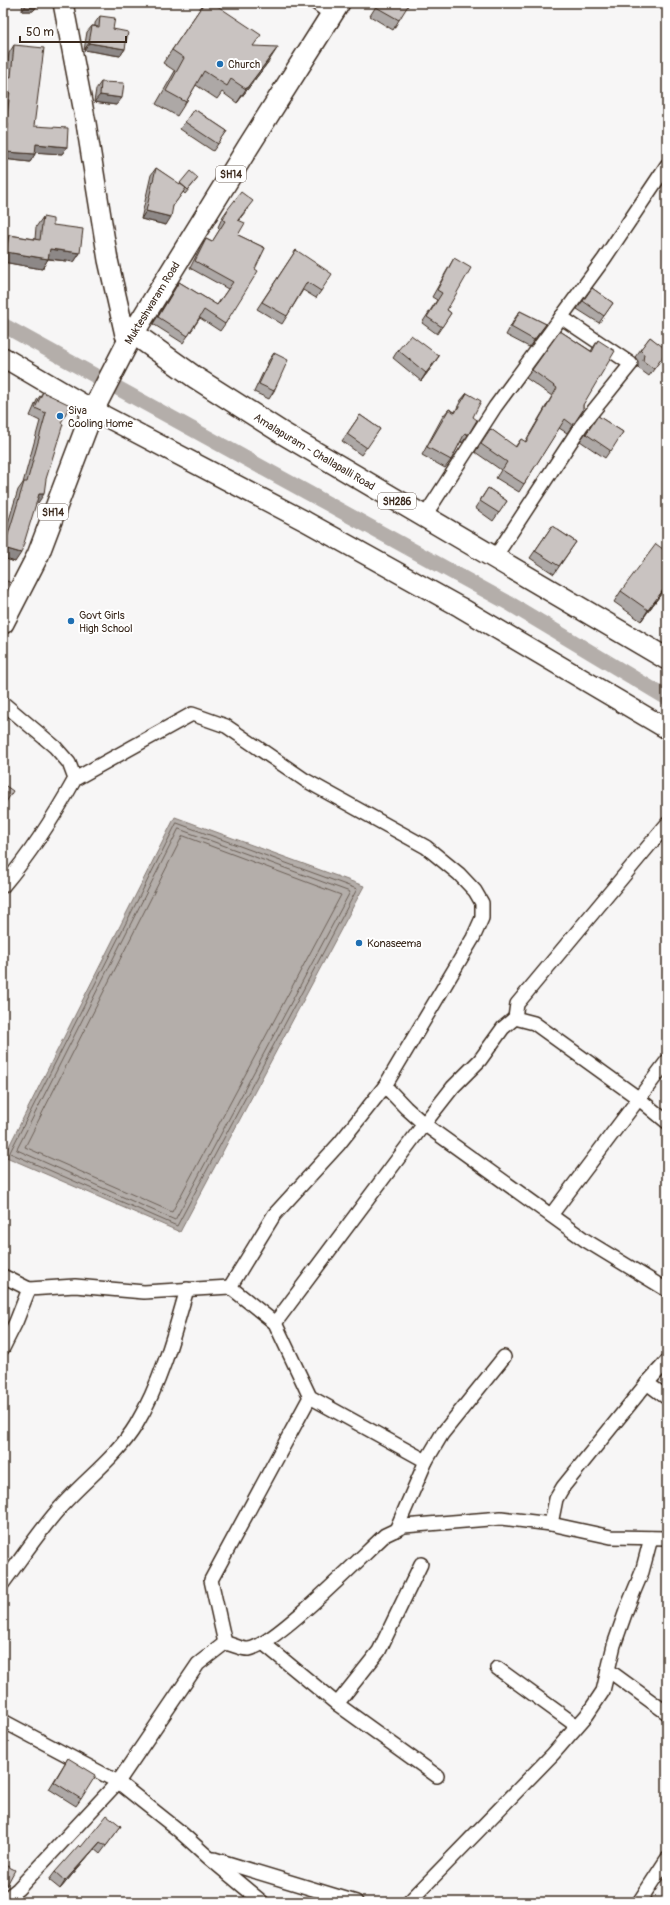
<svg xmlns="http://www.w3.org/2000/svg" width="670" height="1905" viewBox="0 0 670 1905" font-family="Pangolin,sans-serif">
<rect width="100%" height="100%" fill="#f7f6f6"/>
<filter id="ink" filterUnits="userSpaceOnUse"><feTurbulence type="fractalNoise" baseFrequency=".025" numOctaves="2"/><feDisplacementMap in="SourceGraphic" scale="8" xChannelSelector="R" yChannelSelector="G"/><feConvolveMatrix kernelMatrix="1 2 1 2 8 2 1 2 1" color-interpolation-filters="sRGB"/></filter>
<g filter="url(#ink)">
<!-- water -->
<polygon fill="#b4aeaa" stroke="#847972" points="175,817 364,886 180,1232 4,1156"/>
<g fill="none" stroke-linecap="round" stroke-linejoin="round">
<!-- shore -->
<g stroke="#6b5f56" stroke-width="1">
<polygon points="177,823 357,889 177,1226 10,1153"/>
<polygon points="179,829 350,892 175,1220 17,1150"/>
<polygon points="184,836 341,895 172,1212 25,1147 182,837"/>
</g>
<!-- canal -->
<polyline stroke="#b4aeaa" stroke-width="15" points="3,325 512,605 667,698"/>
<!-- street casing -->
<g stroke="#3b2a1e" stroke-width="16">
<g id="street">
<polyline points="316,3 332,15"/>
<polyline points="424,517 495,407 604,259 667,165"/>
<polyline points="495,557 581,426 631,364 561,317"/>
<path d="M 3,703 L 55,747 L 69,763 L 75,779 C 54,817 31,853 3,886"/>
<polyline points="75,779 192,714 226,726 305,780 426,847 459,874 475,891 482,903 482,918 473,938 385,1086 339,1144 274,1215 230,1287"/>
<polyline points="515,1018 517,1004 667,824"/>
<polyline points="385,1086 406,1108 424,1124 453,1087 480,1060 503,1028 515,1018 534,1023 638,1098 667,1122"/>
<polyline points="551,1215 667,1061"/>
<polyline points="3,1276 29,1289 75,1286 144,1292 230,1287 275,1323 310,1397 426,1461 396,1530"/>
<polyline points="275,1323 424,1124 585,1240 667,1290"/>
<polyline points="3,1348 16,1322 29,1289"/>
<polyline points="647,1383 667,1398"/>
<polyline points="426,1461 442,1434 504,1357"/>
<polyline points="551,1524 556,1499 563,1487 647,1383 667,1361"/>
<path d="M 3,1583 C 21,1559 38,1533 58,1510 C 83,1481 116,1458 136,1425 C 161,1383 174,1335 187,1289"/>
<polyline points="225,1643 211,1580 310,1397"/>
<polyline points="263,1643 337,1704 379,1651 421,1564"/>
<polyline points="497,1668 577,1726"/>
<polyline points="608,1670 667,1713"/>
<polyline points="337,1704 437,1776"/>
<polyline points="3,1721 118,1782 177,1829 208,1857 262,1902"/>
<polyline points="214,1859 356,1902"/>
<path d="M 3,1901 L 18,1889 L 118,1782 L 198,1664 L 225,1643 C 232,1644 243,1650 249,1649 C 275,1645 361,1557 385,1535 L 404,1526 L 501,1518 L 551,1524 L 611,1537 L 667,1538"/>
<polyline points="409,1902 553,1754 587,1715 603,1691 614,1645 627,1608 642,1572 651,1538"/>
<polyline points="639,1902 667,1859"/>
</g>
</g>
<!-- secondary casing -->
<g stroke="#3b2a1e" stroke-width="22">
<g id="secondary">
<polyline points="63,3 86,123 108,260 125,335 130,338"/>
<polyline points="3,357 93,410 305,521 460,607 667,729"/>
</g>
</g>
<!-- primary casing -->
<g stroke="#3b2a1e" stroke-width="24">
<g id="primary">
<path id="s1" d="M 133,333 L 196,378 L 284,434 L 667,659"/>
<path id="s2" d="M 3,623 L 38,555 L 93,410 L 129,340 L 248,147 L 339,3"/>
</g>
</g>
<!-- street -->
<use href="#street" stroke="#fff" stroke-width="13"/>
<!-- secondary -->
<use href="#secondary" stroke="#fff" stroke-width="19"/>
<!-- primary -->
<use href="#primary" stroke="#fff" stroke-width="21"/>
</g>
<!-- wall -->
<g fill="#ada8a6" stroke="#3b2a1e">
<polygon points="23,3 37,3 33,11 22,11"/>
<polygon points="204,3 253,46 269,61 237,103 222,92 217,99 196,85 186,102 177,116 156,104 175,71 163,63"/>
<polygon points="378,3 408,3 399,20 393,30 370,16"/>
<polygon points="100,16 113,29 125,49 120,56 84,50 87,32 92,26 95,26 95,23"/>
<polygon points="14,45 34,126 67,147 62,154 35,152 35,154 30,162 3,159 3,112 4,100 3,100 3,82 6,77 9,53"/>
<polygon points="101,82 116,105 94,102 96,89"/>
<polygon points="194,109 227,131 213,151 180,129"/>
<polygon points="156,168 179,184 198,178 185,194 183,192 173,206 166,225 141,219 151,175"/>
<polygon points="248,208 239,220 238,235 265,248 225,324 220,331 200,318 183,343 153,324 179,282 217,305 228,289 190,268 201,246 206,239 212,242 220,229 218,227 223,216 228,209"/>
<polygon points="43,217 53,225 80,253 74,262 48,259 42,269 3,262 3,243 9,235 35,239 36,227"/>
<polygon points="296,250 321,291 316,298 303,290 287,316 282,324 257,309"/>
<polygon points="454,258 447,310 451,313 437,334 422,323 437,300 432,297 450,265"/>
<polygon points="592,288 613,303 599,323 577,309"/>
<polygon points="520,311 546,324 529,347 506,335 515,318"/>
<polygon points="560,331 591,351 598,340 583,405 583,410 567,433 559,428 519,492 496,478 501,470 475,452 491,429 515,447 521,439 525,442 552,396 526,378"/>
<polygon points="650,337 667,351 649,376 638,368 638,361 635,357"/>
<polygon points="398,350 434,364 421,381 393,358"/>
<polygon points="274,353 274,391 269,399 254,392 269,360"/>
<polygon points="43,392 61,423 38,503 36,502 15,562 3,558 3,540 18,490 23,483 40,421 30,416 37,400"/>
<polygon points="467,393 473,417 468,435 462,443 461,441 451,460 445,468 422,455 443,416 449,409 455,412 461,400"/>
<polygon points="360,415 380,429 361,455 342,441"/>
<polygon points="598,416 623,432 605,458 580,441"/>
<polygon points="488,488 507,501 493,521 475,508"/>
<polygon points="552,526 576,542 554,574 530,558"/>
<polygon points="667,552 667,586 641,621 614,602 621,591"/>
<polygon points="68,1758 81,1799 76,1806 49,1789"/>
<polygon points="121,1826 100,1854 94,1849 60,1889 49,1880 55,1872 81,1847"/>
</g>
<!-- shaded-wall -->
<g fill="#8d8887" stroke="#3b2a1e">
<polygon points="25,7 36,8 33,11 22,11"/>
<polygon points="89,43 125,49 120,56 84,50"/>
<polygon points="278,47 269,61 237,103 246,89"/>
<polygon points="6,92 10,92 4,100 3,100 3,96"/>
<polygon points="100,95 122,98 116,105 94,102"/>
<polygon points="6,123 8,123 3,130 3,127"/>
<polygon points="36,144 67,147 62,154 31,152"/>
<polygon points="6,152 35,154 30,162 3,159 3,156"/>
<polygon points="146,211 171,217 166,225 141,219"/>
<polygon points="50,249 80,253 74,262 43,258"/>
<polygon points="6,252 48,259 42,269 3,262 3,256"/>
<polygon points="439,356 434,364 421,381 426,373"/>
<polygon points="39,494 44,494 38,503 33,502"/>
<polygon points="4,548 21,553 15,562 3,558 3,549"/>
<polygon points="667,585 667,586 641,621 648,610"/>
<polygon points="100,1842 94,1849 60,1889 65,1881"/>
</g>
<!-- building -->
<g fill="#c9c3c1" stroke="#3b2a1e">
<polygon points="25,3 37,3 36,8 25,7"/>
<polygon points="204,3 213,3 261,35 253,46 278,47 246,89 231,79 227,86 204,71 186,102 166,91 184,58 172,50"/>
<polygon points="379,3 408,3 409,4 399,20 376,7"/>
<polygon points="100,16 115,18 113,29 128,32 125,49 89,43 92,26 99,27"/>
<polygon points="14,45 44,48 34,126 68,128 67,147 36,144 35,154 6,152 8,123 6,123 10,92 6,92 7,76 11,77"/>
<polygon points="101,82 124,83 122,98 100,95"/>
<polygon points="194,109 227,131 218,144 185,122"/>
<polygon points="156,168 186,188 173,206 171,217 146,211"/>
<polygon points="190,171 198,178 188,190 186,188 180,183"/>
<polygon points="241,192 253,201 238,220 245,223 238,235 265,248 255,269 258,271 225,324 204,310 188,336 158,317 179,282 217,305 233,282 195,261 206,239 212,242 225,221 223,220 228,209"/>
<polygon points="43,217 53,219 53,225 83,229 80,253 50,249 48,259 6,252 9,235 40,240"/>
<polygon points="296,250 332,274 321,291 307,282 287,316 262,302"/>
<polygon points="454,258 471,268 447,310 451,313 442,327 427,317 442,293 437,290"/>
<polygon points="592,288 613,303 604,316 583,301"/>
<polygon points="520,311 546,324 534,340 511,327"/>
<polygon points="560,331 592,352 598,340 615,351 583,405 583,410 573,425 565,419 524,484 502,470 507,462 481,444 491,429 516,447 521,439 526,442 557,388 532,370"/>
<polygon points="411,335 439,356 426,373 398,350"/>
<polygon points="650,337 667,350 667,351 654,369 643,361 644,354 640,350"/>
<polygon points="274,353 288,360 274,391 259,384"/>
<polygon points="43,392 70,405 61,423 63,424 46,479 44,494 39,494 21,553 4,548 24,482 27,482 46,413 35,408"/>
<polygon points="467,393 481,401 473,417 477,420 468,435 465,433 451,460 427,447 449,409 455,413"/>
<polygon points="360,415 380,429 367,448 347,434"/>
<polygon points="598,416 623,432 611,451 586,434"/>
<polygon points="488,488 507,501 499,513 480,501"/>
<polygon points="552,526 576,542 559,566 535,551"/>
<polygon points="656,544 667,552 667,585 648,610 621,591"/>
<polygon points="3,579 11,583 4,594 3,593"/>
<polygon points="3,784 13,791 3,807"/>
<polygon points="68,1758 96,1775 81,1799 54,1782"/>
<polygon points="107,1815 121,1826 106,1846 100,1842 65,1881 55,1872 79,1845 81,1847"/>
<polygon points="3,1864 15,1870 7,1885 3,1888"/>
</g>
</g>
<!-- markers -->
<g fill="#1f6fb2" stroke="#fff" stroke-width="1.5">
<circle cx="220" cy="64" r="4"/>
<circle cx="60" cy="416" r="4"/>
<circle cx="71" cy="621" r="4"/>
<circle cx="359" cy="943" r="4"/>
</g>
<g text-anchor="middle" stroke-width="4" stroke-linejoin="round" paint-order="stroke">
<!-- shield labels -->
<g fill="#fff" stroke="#766a62" stroke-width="1">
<rect x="216" y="166" width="30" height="16" rx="3"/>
<rect x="378" y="493" width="38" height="16" rx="3"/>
<rect x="38" y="504" width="30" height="16" rx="3"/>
</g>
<g font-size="10" font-weight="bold" fill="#3b2a1e">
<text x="231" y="178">SH14</text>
<text x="397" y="505">SH286</text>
<text x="53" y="516">SH14</text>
</g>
<!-- poi labels -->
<g font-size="11" fill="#3b2a1e" stroke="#fff" text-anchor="start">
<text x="228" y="68">Church</text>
<text x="68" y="414">Siva<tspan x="68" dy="13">Cooling Home</tspan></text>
<text x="79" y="619">Govt Girls<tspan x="79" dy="13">High School</tspan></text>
<text x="367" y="947">Konaseema</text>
</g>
<!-- street labels -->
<g font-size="11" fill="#3b2a1e" stroke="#fff">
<text dy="4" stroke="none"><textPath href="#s2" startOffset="354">Mukteshwaram Road</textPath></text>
<text dy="4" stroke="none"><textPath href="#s1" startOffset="217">Amalapuram - Challapalli Road</textPath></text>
</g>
</g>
<!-- margin -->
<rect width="670" height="1905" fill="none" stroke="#fff" stroke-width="16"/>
<rect x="8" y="8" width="654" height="1889" fill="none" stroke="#3b2a1e" stroke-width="1.5" filter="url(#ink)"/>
<!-- scale -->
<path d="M20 36v6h106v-6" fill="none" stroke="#3b2a1e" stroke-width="2"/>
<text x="26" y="36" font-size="12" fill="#3b2a1e" stroke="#ffffff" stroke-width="3" paint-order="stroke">50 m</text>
</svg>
